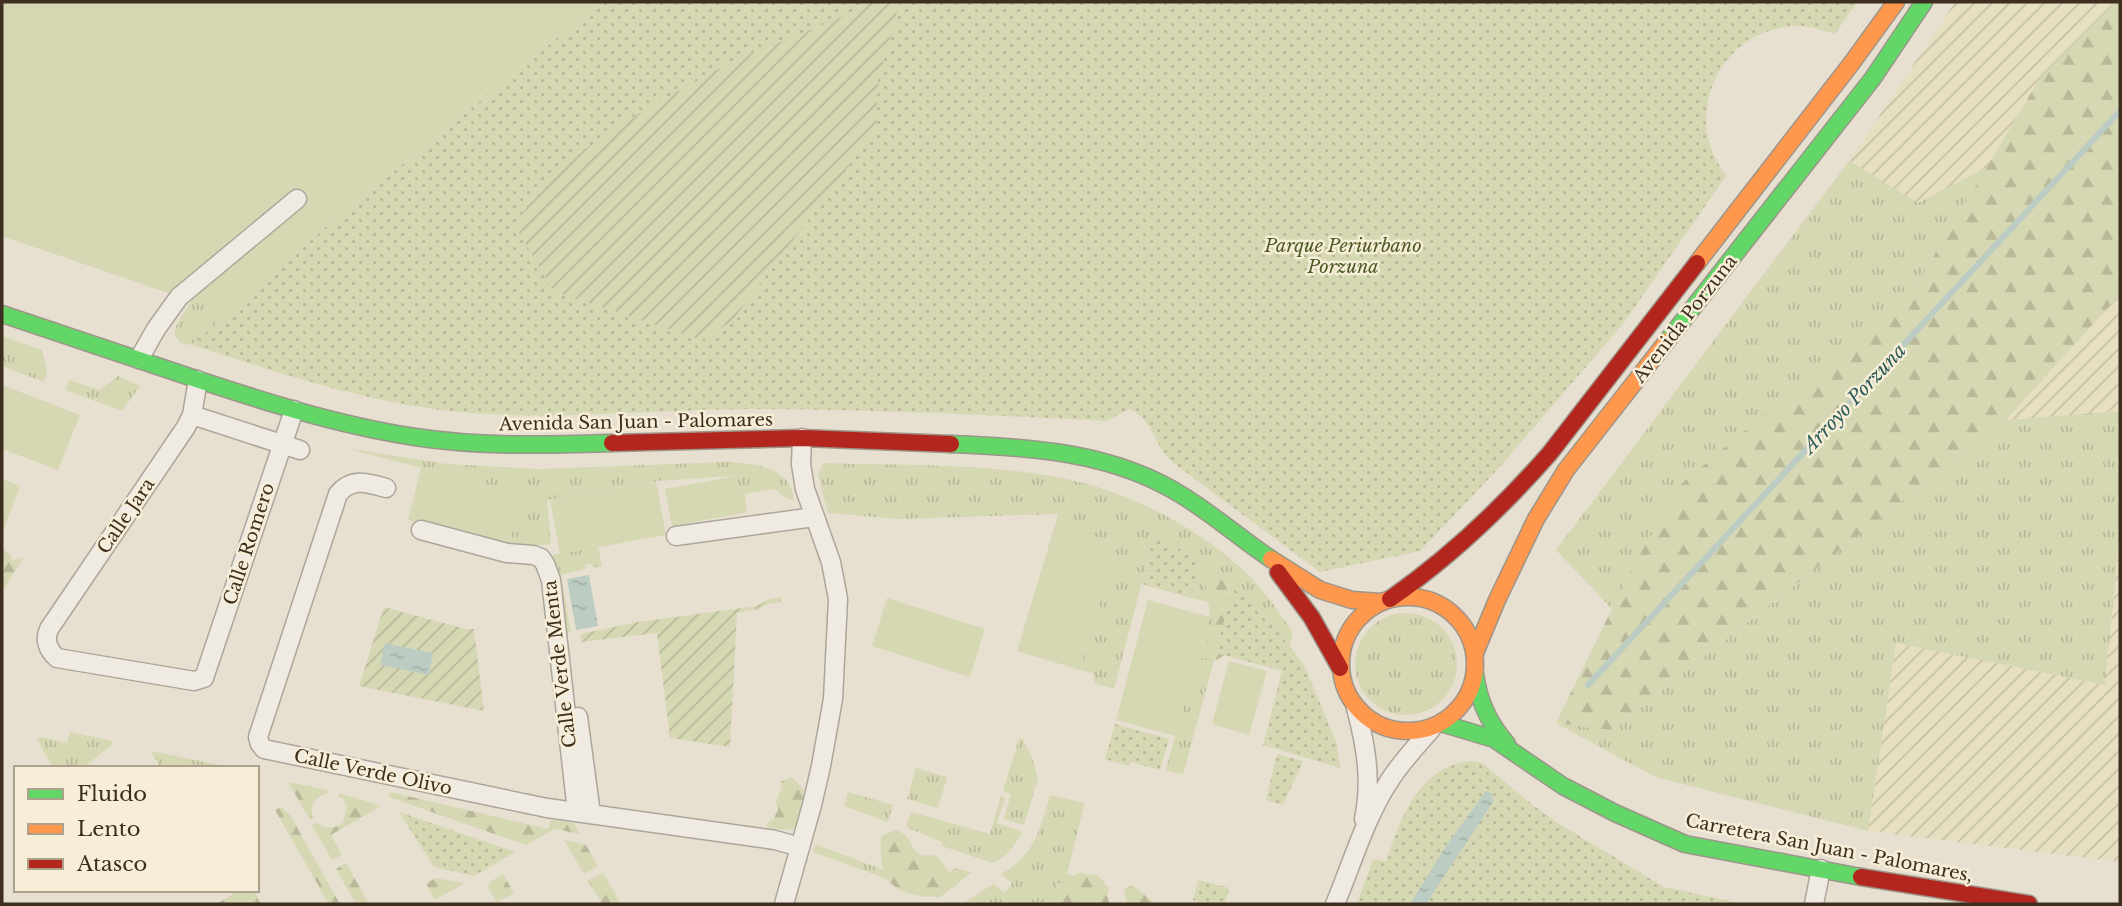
<svg xmlns="http://www.w3.org/2000/svg" width="2122" height="906" viewBox="0 0 2122 906" font-family="'Libre Baskerville',serif">
<defs>
<pattern id="farmland-furrows" width="10" height="10" patternUnits="userSpaceOnUse" patternTransform="scale(1.75)"><rect width="10" height="10" fill="#e6dfc2"/><path d="M-1 1l2-2M0 10L10 0M9 11l2-2" fill="none" stroke="#c6c0a6"/></pattern>
<pattern id="grass-tufts" width="24" height="20" patternUnits="userSpaceOnUse" patternTransform="scale(1.75)"><rect width="24" height="20" fill="#d6d7b3"/><path d="M3 7l-1-3M5 7V3M7 7l1-3M15 17l-1-3M17 17v-4M19 17l1-3" fill="none" stroke="#b9b99a"/></pattern>
<pattern id="forest-firs" width="22" height="20" patternUnits="userSpaceOnUse" patternTransform="scale(1.75)"><rect width="22" height="20" fill="#d6d7b3"/><path d="M5 1l3.5 6h-7zM16 11l3.5 6h-7z" fill="#b9b99a"/></pattern>
<pattern id="park-dots" width="8" height="8" patternUnits="userSpaceOnUse" patternTransform="scale(1.75)"><rect width="8" height="8" fill="#d6d7b3"/><path d="M2 2h.1M6 6h.1" fill="none" stroke="#b9b99a" stroke-width="1.8" stroke-linecap="round"/></pattern>
<pattern id="garden-furrows" width="10" height="10" patternUnits="userSpaceOnUse" patternTransform="scale(1.75)"><rect width="10" height="10" fill="#d6d7b3"/><path d="M-1 1l2-2M0 10L10 0M9 11l2-2" fill="none" stroke="#b9b99a"/></pattern>
<pattern id="water-ripples" width="26" height="14" patternUnits="userSpaceOnUse" patternTransform="scale(1.75)"><rect width="26" height="14" fill="#bcccc2"/><path d="M2 4q2-2 4 0t4 0M15 11q2-2 4 0t4 0" fill="none" stroke="#a2b0a6"/></pattern>
</defs>
<rect width="100%" height="100%" fill="#e7e0d1"/>
<!-- farmland -->
<g fill="url(#farmland-furrows)">
<polygon points="1955,2 2116,2 2040,78 1987,167 1918,203 1849,161"/>
<polygon points="2120,294 2120,411 2006,420"/>
<polygon points="2120,531 2120,862 1868,831 1896,643 2105,684"/>
</g>
<!-- grass -->
<g fill="url(#grass-tufts)">
<polygon points="1849,161 1918,203 1987,167 1914,289 1612,609 1556,550"/>
<polygon points="293,221 308,241 192,345 180,343 174,334 176,326 191,301"/>
<polygon points="2,336 42,350 47,371 44,382 2,366"/>
<polygon points="118,376 140,386 122,411 65,390 69,380 100,390"/>
<polygon points="2120,411 2120,531 2105,685 1896,643 1868,831 1655,777 1556,723 1610,730 2006,420"/>
<path d="M 345,448 L 447,464 L 540,469 L 726,462 C 754,463 792,467 794,501 L 781,495 L 776,489 L 745,494 L 747,512 L 743,513 L 736,476 L 656,481 L 547,500 L 551,544 L 524,548 L 509,546 L 521,494 Z"/>
<path d="M 823,463 C 910,466 1002,462 1087,484 C 1143,499 1211,536 1251,578 C 1267,595 1280,613 1293,633 L 1290,646 L 1263,612 L 1216,653 L 1183,775 L 1166,770 L 1212,603 L 1191,598 L 1200,564 L 1155,532 L 1114,689 L 1094,683 L 1093,673 L 1080,670 L 1117,544 L 1055,525 L 1058,514 L 898,519 L 828,513 L 818,475 Z"/>
<polygon points="598,547 602,566 593,568 592,564 585,565 585,569 561,575 571,632 562,633 553,555"/>
<circle cx="1406" cy="664" r="51"/>
<polygon points="70,732 112,741 113,744 83,768 53,768 37,739 41,737 67,743"/>
<polygon points="1019,738 1023,739 1031,755 1038,778 1024,825 1004,819 1011,794 1003,791"/>
<polygon points="151,751 225,766 222,768 161,768"/>
<polygon points="916,768 947,777 938,808 907,799"/>
<polygon points="848,792 893,805 888,822 844,806"/>
<path d="M 1050,795 L 1085,803 L 1067,874 L 1109,887 L 1105,904 L 1054,902 L 1053,904 L 962,904 L 993,884 L 1005,893 L 1012,883 L 1001,874 C 1035,855 1040,829 1050,795 Z"/>
<path d="M 1001,796 L 1005,798 L 997,823 L 1023,832 C 1015,844 1006,859 992,863 L 942,846 L 942,842 L 906,827 L 911,812 L 990,834 Z"/>
<polygon points="815,844 934,889 955,868 972,872 939,898 813,852"/>
</g>
<!-- forest -->
<g fill="url(#forest-firs)">
<polygon points="2116,2 2120,2 2120,294 2006,420 1610,730 1556,723 1631,570 1680,485 1914,289 2040,78"/>
<polygon points="2,548 11,555 12,561 24,557 2,592"/>
<polygon points="1213,574 1255,605 1224,655 1217,660 1189,657 1194,647 1206,643 1210,636 1212,621 1205,585 1207,579"/>
<polygon points="792,777 806,792 797,827 788,830 766,828 767,823 773,820 778,810 776,801 782,787 780,782"/>
<path d="M 288,782 L 328,790 L 329,793 C 316,795 309,805 313,818 L 310,820 Z"/>
<polygon points="390,792 548,829 551,820 574,823 580,834 555,829 526,845 389,797"/>
<path d="M 340,793 L 381,806 L 331,835 L 342,855 L 332,860 L 312,825 L 316,822 C 325,829 334,830 343,822 L 347,808 L 343,799 L 339,796 Z"/>
<polygon points="281,807 290,815 340,904 329,904 275,810"/>
<path d="M 896,830 C 913,837 910,848 919,854 C 924,857 931,854 936,856 C 942,859 943,865 947,870 C 951,874 955,876 959,881 L 956,886 L 941,889 L 929,897 C 886,892 879,877 881,836 Z"/>
<polygon points="564,840 586,845 598,866 584,874"/>
<polygon points="346,863 368,902 364,904 356,904 336,869"/>
<polygon points="1080,872 1088,875 1096,874 1105,883 1106,894 1110,904 1053,904 1053,893 1058,883 1068,883 1070,878"/>
<polygon points="603,873 621,904 602,904 588,881"/>
<polygon points="503,874 514,893 497,903 488,888 490,882"/>
<polygon points="435,878 465,883 435,900 426,884"/>
<path d="M 1133,885 C 1140,893 1149,897 1156,904 L 1127,904 L 1124,889 Z"/>
<polygon points="240,890 253,890 261,904 216,904"/>
</g>
<!-- park -->
<g fill="url(#park-dots)">
<path d="M 601,2 L 1857,2 L 1835,34 C 1819,29 1803,24 1787,27 C 1733,33 1698,85 1708,137 C 1711,152 1718,164 1726,176 L 1623,324 L 1497,470 L 1420,551 L 1320,572 L 1172,462 C 1153,445 1154,419 1129,409 L 1107,421 C 986,415 866,409 746,409 C 642,410 537,423 433,409 C 351,398 271,370 192,345 L 322,230 Z"/>
<polygon points="1155,531 1200,564 1191,598 1142,584"/>
<polygon points="1232,588 1263,612 1304,665 1337,744 1340,768 1263,745 1282,671 1216,653"/>
<polygon points="1115,724 1169,739 1160,770 1130,762 1129,766 1105,759"/>
<polygon points="1277,754 1303,761 1283,805 1266,800"/>
<path d="M 1472,761 L 1482,763 L 1534,806 L 1558,823 L 1664,887 L 1744,904 L 1357,904 L 1373,859 L 1386,861 C 1402,817 1418,766 1472,761 Z"/>
<polygon points="399,812 515,852 474,876 434,867"/>
<polygon points="1198,880 1229,888 1225,904 1208,904 1193,900"/>
</g>
<!-- garden -->
<g fill="url(#garden-furrows)">
<polygon points="870,2 900,2 878,80 876,130 732,321 702,340 553,291 514,224 554,173 613,128 729,63 839,18"/>
<polygon points="781,597 781,602 768,604 759,609 737,613 730,747 670,738 657,633 581,642 580,634 637,622 757,606 769,599"/>
<polygon points="384,607 466,629 474,629 484,711 359,686"/>
</g>
<!-- pitch -->
<g fill="#d6d7b3">
<polygon points="2,2 601,2 322,230 222,319 209,307 2,236"/>
<polygon points="2,385 80,415 58,470 2,449"/>
<polygon points="421,468 522,494 509,546 408,520"/>
<polygon points="736,476 743,513 672,526 665,489"/>
<polygon points="2,479 20,486 2,534"/>
<polygon points="656,481 666,535 560,554 550,500"/>
<polygon points="1055,525 1117,544 1080,670 1017,651"/>
<polygon points="887,598 985,629 970,677 872,646"/>
<polygon points="1148,600 1209,617 1176,736 1116,720"/>
<polygon points="1229,661 1267,671 1249,735 1212,724"/>
</g>
<!-- water -->
<g fill="url(#water-ripples)">
<polygon points="589,575 598,626 576,630 567,579"/>
<polygon points="385,643 433,653 429,675 380,665"/>
<polygon points="1486,791 1492,794 1493,802 1426,904 1410,904 1446,846"/>
</g>
<g fill="none" stroke-linecap="round" stroke-linejoin="round">
<!-- stream -->
<polyline stroke="#bcccc2" stroke-width="6" points="1588,685 2120,111"/>
<!-- street casing -->
<g stroke="#ada599" stroke-width="21">
<g id="street">
<polyline points="139,359 156,329 179,297 297,199"/>
<path d="M 198,380 L 192,415 L 186,427 L 49,629 C 44,640 48,650 57,658 L 194,681 L 204,678 L 294,410"/>
<polyline points="192,415 300,450"/>
<path d="M 386,488 C 368,483 352,477 338,494 L 258,737 L 260,744 L 264,749 L 547,808 L 775,840 L 800,847"/>
<polyline points="421,530 507,553 533,555 541,558 545,564 551,580 577,812"/>
<polyline points="676,536 814,517"/>
<path d="M 1356,708 C 1366,746 1372,780 1364,819"/>
<polyline points="578,717 591,814"/>
<polyline points="784,904 812,805 821,766 833,699 838,599 831,562 805,489 801,464 802,438"/>
<path d="M 1335,904 C 1352,864 1364,821 1388,783 C 1400,763 1417,746 1432,728"/>
<polyline points="1814,904 1821,869"/>
</g>
</g>
<!-- fast casing -->
<g stroke="#9c958a" stroke-width="19">
<g id="fast">
<path d="M 2,314 C 63,334 123,355 184,375 C 259,400 336,425 415,437 C 480,447 546,445 612,443"/>
<polyline points="1667,341 1873,78 1924,2"/>
<path d="M 951,444 C 1031,447 1114,452 1183,496 C 1214,515 1241,539 1271,559"/>
<path d="M 1475,674 C 1479,702 1489,723 1507,744"/>
<polyline points="1441,723 1494,739 1563,786 1615,813 1685,844 1861,877"/>
</g>
</g>
<!-- slow casing -->
<g stroke="#9c958a" stroke-width="19">
<g id="slow">
<polyline points="1697,263 1851,64 1896,2"/>
<polyline points="1271,559 1320,590 1352,600 1380,602"/>
<circle cx="1408" cy="664" r="67"/>
<polyline points="1475,653 1497,600 1536,519 1566,470 1667,341"/>
</g>
</g>
<!-- jam casing -->
<g stroke="#9c958a" stroke-width="19">
<g id="jam">
<polyline points="612,443 802,438 951,444"/>
<polyline points="1278,572 1312,618 1340,668"/>
<path d="M 1390,599 C 1450,557 1502,508 1550,453 L 1697,263"/>
<polyline points="1861,877 2029,904"/>
</g>
</g>
<!-- street -->
<use href="#street" stroke="#efebe3" stroke-width="18"/>
<!-- fast -->
<use href="#fast" stroke="#63d668" stroke-width="16"/>
<!-- slow -->
<use href="#slow" stroke="#ff974d" stroke-width="16"/>
<!-- jam -->
<use href="#jam" stroke="#b3261e" stroke-width="16"/>
</g>
<g text-anchor="middle" stroke-width="5" stroke-linejoin="round" paint-order="stroke">
<!-- park labels -->
<g font-size="18" font-style="italic" fill="#4d5a26" stroke="#f7eed8">
<text x="1343" y="252">Parque Periurbano<tspan x="1343" dy="21">Porzuna</tspan></text>
</g>
<!-- street labels -->
<g font-size="18" fill="#3d2e20" stroke="#f7eed8">
<text transform="translate(1685 319) rotate(-52)" y="6">Avenida Porzuna</text>
<text transform="translate(636 422) rotate(-1)" y="6">Avenida San Juan - Palomares</text>
<text transform="translate(126 516) rotate(-56)" y="6">Calle Jara</text>
<text transform="translate(249 544) rotate(-72)" y="6">Calle Romero</text>
<text transform="translate(560 664) rotate(-97)" y="6">Calle Verde Menta</text>
<text transform="translate(373 772) rotate(12)" y="6">Calle Verde Olivo</text>
<text transform="translate(1829 848) rotate(11)" y="6">Carretera San Juan - Palomares,</text>
</g>
<!-- water labels -->
<g font-size="19" font-style="italic" fill="#2f5d5a" stroke="#f7eed8">
<text transform="translate(1854 398) rotate(-47)" y="7">Arroyo Porzuna</text>
</g>
</g>
<!-- border -->
<rect width="2122" height="906" fill="none" stroke="#3d2e20" stroke-width="7"/>
<!-- legend -->
<rect x="14" y="766" width="245" height="126" fill="#f7eed8" stroke="#ada18e" stroke-width="2"/>
<rect x="28" y="789" width="35" height="10" fill="#63d668" stroke="#ada18e" stroke-width="2"/>
<text x="77" y="801" font-size="21" fill="#3d2e20">Fluido</text>
<rect x="28" y="824" width="35" height="10" fill="#ff974d" stroke="#ada18e" stroke-width="2"/>
<text x="77" y="836" font-size="21" fill="#3d2e20">Lento</text>
<rect x="28" y="859" width="35" height="10" fill="#b3261e" stroke="#ada18e" stroke-width="2"/>
<text x="77" y="871" font-size="21" fill="#3d2e20">Atasco</text>
</svg>
